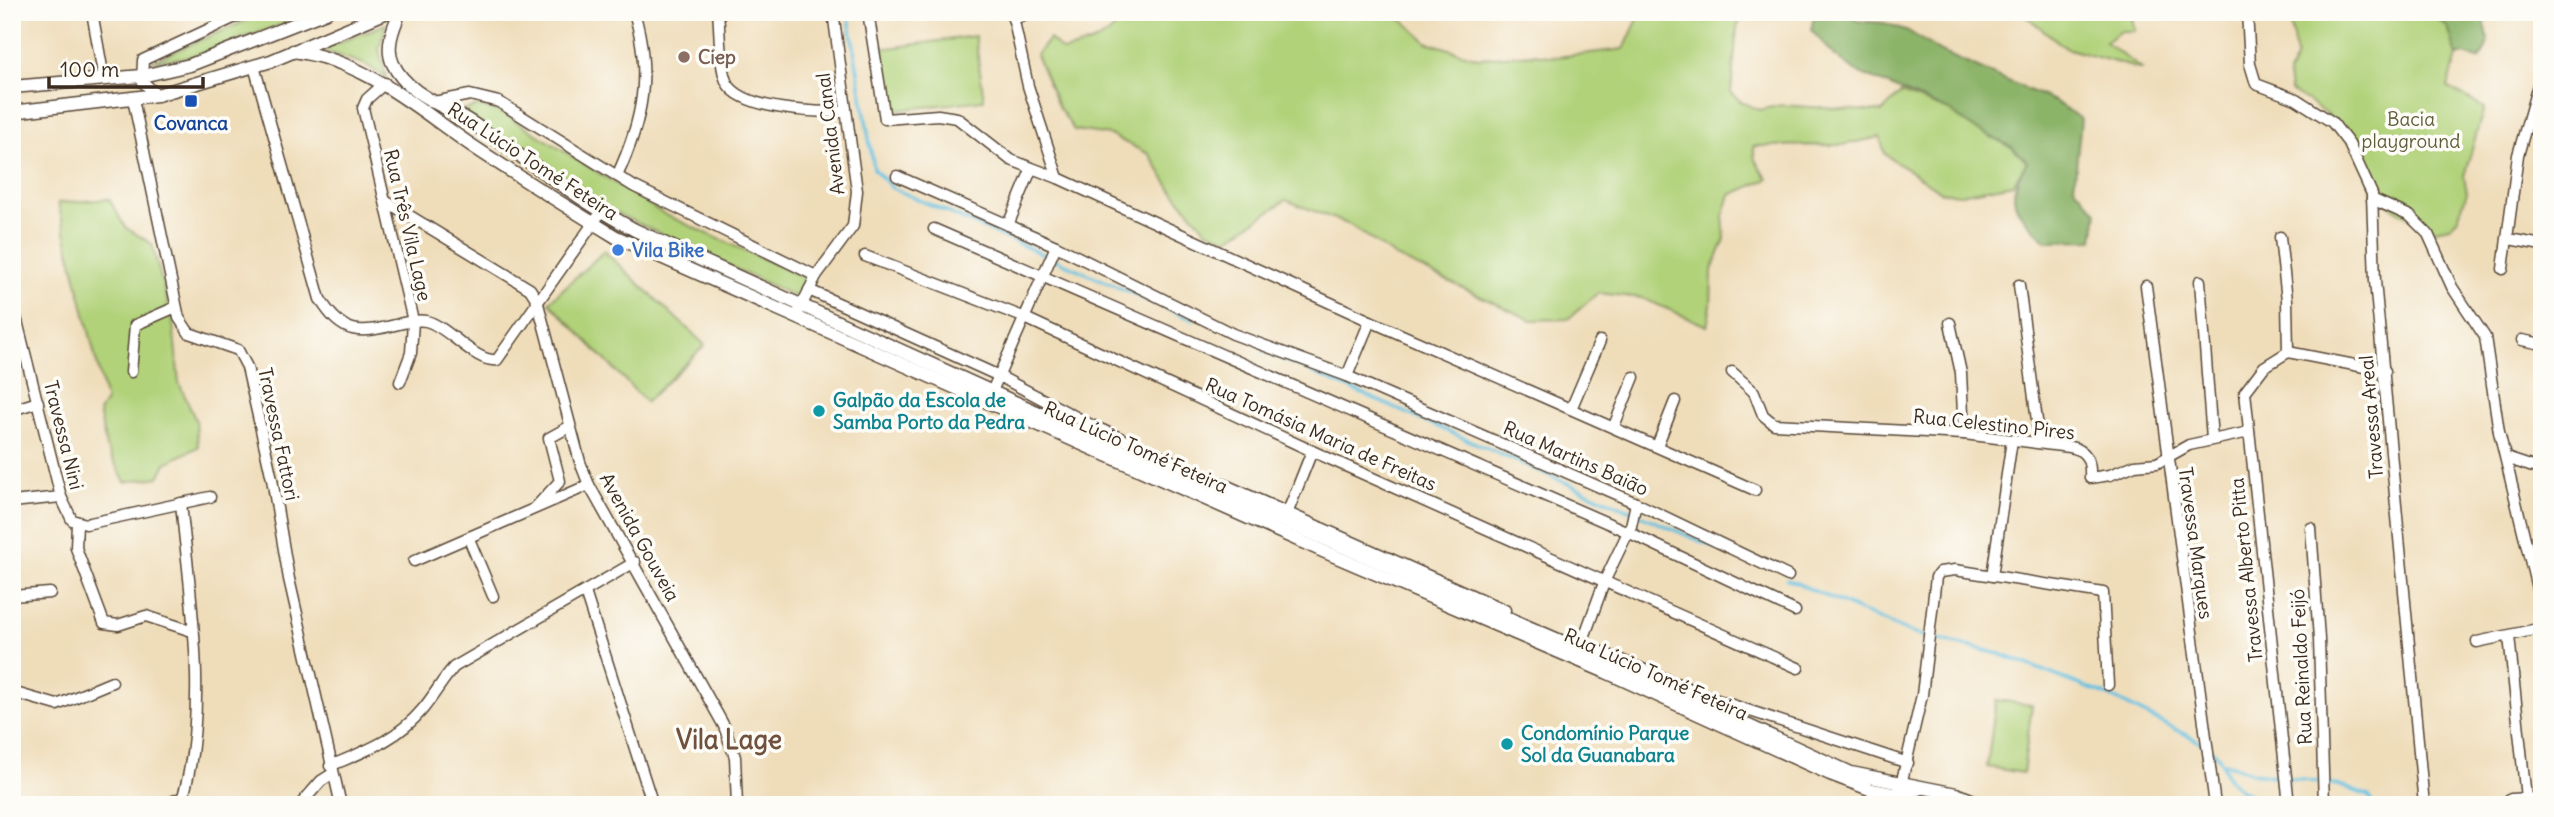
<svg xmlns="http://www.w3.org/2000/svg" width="2554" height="817" viewBox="0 0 2554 817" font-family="Delius,sans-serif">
<rect width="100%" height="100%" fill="#fdfcf7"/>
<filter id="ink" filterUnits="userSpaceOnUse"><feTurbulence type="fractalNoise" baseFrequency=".0143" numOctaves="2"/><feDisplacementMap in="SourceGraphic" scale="14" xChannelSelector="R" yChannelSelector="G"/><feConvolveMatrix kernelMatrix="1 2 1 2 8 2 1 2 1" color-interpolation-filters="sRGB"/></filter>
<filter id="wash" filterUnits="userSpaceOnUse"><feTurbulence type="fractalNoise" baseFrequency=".00686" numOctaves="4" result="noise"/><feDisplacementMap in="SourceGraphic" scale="28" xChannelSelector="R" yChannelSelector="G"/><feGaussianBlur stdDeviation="1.57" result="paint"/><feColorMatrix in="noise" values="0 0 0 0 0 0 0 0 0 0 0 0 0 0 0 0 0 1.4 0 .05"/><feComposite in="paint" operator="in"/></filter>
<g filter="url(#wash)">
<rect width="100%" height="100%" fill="#efddba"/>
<!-- green -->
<g fill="#b1d279" stroke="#767e4c" stroke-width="2">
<path d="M 1129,12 L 1387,12 L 1405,22 L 1427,42 L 1478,58 L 1534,54 L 1556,57 L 1624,49 L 1641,12 L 1745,12 L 1737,27 L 1731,92 L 1741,102 L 1760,110 L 1781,105 L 1882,112 L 1901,93 L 1952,112 L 1973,128 L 2012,147 L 2027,162 L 2013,184 L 1960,194 L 1941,192 L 1885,154 L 1880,137 L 1843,145 L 1753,146 L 1755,160 L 1768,179 L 1730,195 L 1723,216 L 1725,239 L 1712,270 L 1711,306 L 1707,326 L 1642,298 L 1598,293 L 1568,319 L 1531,320 L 1396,257 L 1350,225 L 1286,200 L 1228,239 L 1207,231 L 1173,192 L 1149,154 L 1110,135 L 1074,130 L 1058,106 L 1036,55 L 1049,39 L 1063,51 C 1095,43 1109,39 1129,12 Z"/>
<polygon points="2021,12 2131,14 2135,31 2121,31 2105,42 2143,70 2066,48"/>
<path d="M 2289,12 L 2429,12 L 2448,27 L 2457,56 L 2448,87 L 2484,108 L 2464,176 L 2467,193 L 2458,218 L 2449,227 L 2431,231 L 2372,194 C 2369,142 2331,114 2290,91 L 2288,74 L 2296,56 Z"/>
<polygon points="264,13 285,15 288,18 286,23 190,57 152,61"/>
<polygon points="386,24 379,49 386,77 364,64 321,50"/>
<polygon points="975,36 984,100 891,111 881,49"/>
<polygon points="478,106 503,113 664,214 805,278 807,282 801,297 798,298 601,206 460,111"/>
<polygon points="109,199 125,227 152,244 173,323 179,383 196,421 198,447 166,463 159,477 125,482 106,447 99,412 106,401 58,203"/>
<polygon points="604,251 705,345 646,402 549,302"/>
<polygon points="1996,700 2032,705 2023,773 1987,767"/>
</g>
<!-- forest -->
<g fill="#8cb469" stroke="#646f44" stroke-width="2">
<path d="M 1815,12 L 1849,12 L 1857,21 L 1885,23 L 1908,31 L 1939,51 L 2054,101 L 2081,119 L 2074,187 L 2097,212 L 2093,240 L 2046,241 C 2016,211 2002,202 2027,162 L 2012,147 L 1973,128 L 1952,112 L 1855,71 L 1834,55 L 1811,30 Z"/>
<path d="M 2429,12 L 2487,12 L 2482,15 C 2488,34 2492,44 2479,59 L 2465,54 L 2457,56 L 2448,27 Z"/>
</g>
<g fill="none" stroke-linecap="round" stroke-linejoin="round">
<!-- stream -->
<g stroke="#62c0e0" stroke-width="3.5">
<polyline points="848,12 874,169 892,188 1193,320"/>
<polyline points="1264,351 1741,559"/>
<polyline points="1787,579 1911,633 2000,654 2109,696 2204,744"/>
<path d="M 2210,749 C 2222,757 2222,766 2228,777 C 2236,791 2257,798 2270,805"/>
<polyline points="2225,763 2253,773 2338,785 2369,796 2373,805"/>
</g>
</g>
</g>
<g filter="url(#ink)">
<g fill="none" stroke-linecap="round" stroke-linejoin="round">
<!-- minor casing -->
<g stroke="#564535" stroke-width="13">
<g id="minor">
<polyline points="92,12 104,79"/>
<polyline points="299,12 318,16"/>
<path d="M 718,12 C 720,30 719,68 727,83 C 743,111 818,112 846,112"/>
<polyline points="868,12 885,119 938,115 957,118 1011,160 1058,178 1370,321 1755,490"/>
<polyline points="1012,12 1028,86 1058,178"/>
<polyline points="2247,12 2250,64 2256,84 2296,99 2332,122 2349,144 2372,194 2375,281 2424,805"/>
<polyline points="1013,19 1034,12"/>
<path d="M 254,66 L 320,299 C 343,336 359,334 399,324 C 407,322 417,319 426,321 C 448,326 475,363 497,360 L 597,218"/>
<polyline points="385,83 367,99 363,108 413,321 411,353 400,382"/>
<polyline points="157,95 142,81 143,60 246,12"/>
<polyline points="133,99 179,318 189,333 238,350 247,367 272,479 289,579 341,805"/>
<polyline points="434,102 470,95 499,102 633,186 816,276"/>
<path d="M 617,176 C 643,120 652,73 634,12"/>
<polyline points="897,176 1056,246 1233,334 1347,376 1636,503 1788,576"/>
<polyline points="2372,199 2410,216 2428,234 2452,287 2485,337 2499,432 2542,609"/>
<polyline points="387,202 530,289 537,300 580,462 589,485 724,726 735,757 737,805"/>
<polyline points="1008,225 1031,170"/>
<polyline points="934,229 1628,532 1795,611"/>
<polyline points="2280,237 2287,300 2288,352"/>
<polyline points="2509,239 2542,245"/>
<polyline points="865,256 1023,317 1312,451 1798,668"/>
<polyline points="2503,269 2518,155 2542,71"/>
<polyline points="2200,281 2212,439"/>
<polyline points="2019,285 2040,443"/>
<polyline points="2146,286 2215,805"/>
<polyline points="809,290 999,376 1091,425 1505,610"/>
<polyline points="12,301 61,497 72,520 86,524 210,497"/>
<polyline points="798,313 816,276 853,226 857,191 833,12"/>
<polyline points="1950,323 1961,373 1964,434"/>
<polyline points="2522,340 2542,344"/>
<polyline points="131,372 135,325 176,307"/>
<path d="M 1732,372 L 1754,392 L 1763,415 L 1774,424 L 1964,434 L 2070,447 C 2087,450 2091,461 2090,478 L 2110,475 L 2135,465 L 2157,463 L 2189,445 L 2249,432"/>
<polyline points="1347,376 1370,321"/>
<polyline points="989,398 1056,246"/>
<polyline points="1571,409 1600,341"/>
<polyline points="12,410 38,402"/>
<polyline points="1614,426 1634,377"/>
<polyline points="1657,446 1675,401"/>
<polyline points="2506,458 2542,470"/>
<polyline points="12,502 61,497"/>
<polyline points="535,508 560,481 549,438 569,427"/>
<polyline points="1285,519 1312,451"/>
<polyline points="77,523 76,548 104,623 118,625 146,616 192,631"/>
<polyline points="2311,528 2319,639 2324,805"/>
<polyline points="469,539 493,596"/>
<polyline points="414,561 589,485"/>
<polyline points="1992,576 2012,440"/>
<polyline points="585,592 653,805"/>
<polyline points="12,596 50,593"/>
<polyline points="2477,642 2542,628"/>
<polyline points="1587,646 1717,700 1908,763"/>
<polyline points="1578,654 1605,580 1631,526 1636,503"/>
<polyline points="12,692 57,705 112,682"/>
<path d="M 330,766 C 365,751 397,740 422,710 C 434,696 442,680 454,667 L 635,562"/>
<polyline points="1900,789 1922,695 1936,577 1940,572 1955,570 2103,593 2108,685"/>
<polyline points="1872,790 1883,800 1900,805"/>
<polyline points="2526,798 2542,800"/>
<path d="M 164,805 L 183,797 C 209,707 190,595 181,503"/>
<polyline points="300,805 321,781 332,774"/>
<polyline points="2289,805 2245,392 2264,367 2288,352 2385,371"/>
<polyline points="2499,805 2511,799 2526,798 2509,636"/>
</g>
</g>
<!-- major casing -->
<g stroke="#564535" stroke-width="15">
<g id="major">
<path d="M 400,12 C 393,28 385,48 393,64 C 407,94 443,105 469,121 C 525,157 576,199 635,230 L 1138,458 L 1623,668 L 1851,773 L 1956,794 L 1984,805"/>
<path d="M 293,51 C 364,60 414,106 471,145 C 519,177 567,207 616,237 L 1325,552 L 1606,672 L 1830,774 L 1872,790 L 1898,795 L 1922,788"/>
<polyline points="12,87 142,76 190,65 326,12"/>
<polyline points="12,112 157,95 271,61 387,12"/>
</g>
</g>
<!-- minor -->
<use href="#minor" stroke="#fff" stroke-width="10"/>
<!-- major -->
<use href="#major" stroke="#fff" stroke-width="12"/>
</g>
</g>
<!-- markers -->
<circle fill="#8d6e63" stroke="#fdfcf7" stroke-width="2.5" cx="684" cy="57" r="7"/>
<rect fill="#1a4fb4" stroke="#fdfcf7" stroke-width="2.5" x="184" y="94" width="14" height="14" rx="3.5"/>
<circle fill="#3f7fe0" stroke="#fdfcf7" stroke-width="2.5" cx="618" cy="250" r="7"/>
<g fill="#0f9aa8" stroke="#fdfcf7" stroke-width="2.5">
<circle cx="819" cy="411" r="7"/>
<circle cx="1507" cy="744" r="7"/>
</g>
<g text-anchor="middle" stroke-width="7" stroke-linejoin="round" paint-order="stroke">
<!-- education labels -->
<g font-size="19" font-weight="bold" fill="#785e54" stroke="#fdfcf7" text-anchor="start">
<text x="698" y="64">Ciep</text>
</g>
<!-- park labels -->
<g font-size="19" fill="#5e5c39" stroke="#fdfcf7">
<text x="2411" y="126">Bacia<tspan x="2411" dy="22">playground</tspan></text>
</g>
<!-- transit labels -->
<g font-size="19" font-weight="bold" fill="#164399" stroke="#fdfcf7">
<text x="191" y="130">Covanca</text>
</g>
<!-- street labels -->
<g font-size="19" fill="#3b2a1e" stroke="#fdfcf7">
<text transform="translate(830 134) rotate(-97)" y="7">Avenida Canal</text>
<text transform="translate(533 161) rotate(33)" y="7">Rua Lúcio Tomé Feteira</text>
<text transform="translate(408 225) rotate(77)" y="7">Rua Três Vila Lage</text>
<text transform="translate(2371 417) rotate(-95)" y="7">Travessa Areal</text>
<text transform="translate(1994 424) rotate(6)" y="7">Rua Celestino Pires</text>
<text transform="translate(279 434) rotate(78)" y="7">Travessa Fattori</text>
<text transform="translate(1321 434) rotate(24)" y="7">Rua Tomásia Maria de Freitas</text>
<text transform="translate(64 435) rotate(76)" y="7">Travessa Nini</text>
<text transform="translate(1136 447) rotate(24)" y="7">Rua Lúcio Tomé Feteira</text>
<text transform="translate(1576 458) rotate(24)" y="7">Rua Martins Baião</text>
<text transform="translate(640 537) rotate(61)" y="7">Avenida Gouveia</text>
<text transform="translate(2196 543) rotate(82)" y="7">Travessa Marques</text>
<text transform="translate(2246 570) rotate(-96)" y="7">Travessa Alberto Pitta</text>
<text transform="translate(2301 667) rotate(-93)" y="7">Rua Reinaldo Feijó</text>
<text transform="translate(1656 674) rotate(24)" y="7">Rua Lúcio Tomé Feteira</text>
</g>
<!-- shop labels -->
<g font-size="19" font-weight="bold" fill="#366cbe" stroke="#fdfcf7" text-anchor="start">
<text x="632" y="257">Vila Bike</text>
</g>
<!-- culture labels -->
<g font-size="19" font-weight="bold" fill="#0d838f" stroke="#fdfcf7" text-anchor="start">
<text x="833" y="407">Galpão da Escola de<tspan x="833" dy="22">Samba Porto da Pedra</tspan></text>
<text x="1521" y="740">Condomínio Parque<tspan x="1521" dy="22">Sol da Guanabara</tspan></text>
</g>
<!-- district labels -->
<g font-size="26" font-weight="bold" fill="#6f513e" stroke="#fdfcf7">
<text x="729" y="749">Vila Lage</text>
</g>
</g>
<!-- margin -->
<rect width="2554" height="817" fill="none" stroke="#fdfcf7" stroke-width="42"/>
<!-- scale -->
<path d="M49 77v10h154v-10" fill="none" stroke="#3b2a1e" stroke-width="3.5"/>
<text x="60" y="77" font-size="21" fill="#3b2a1e" stroke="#fdfcf7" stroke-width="5" paint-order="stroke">100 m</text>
</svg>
